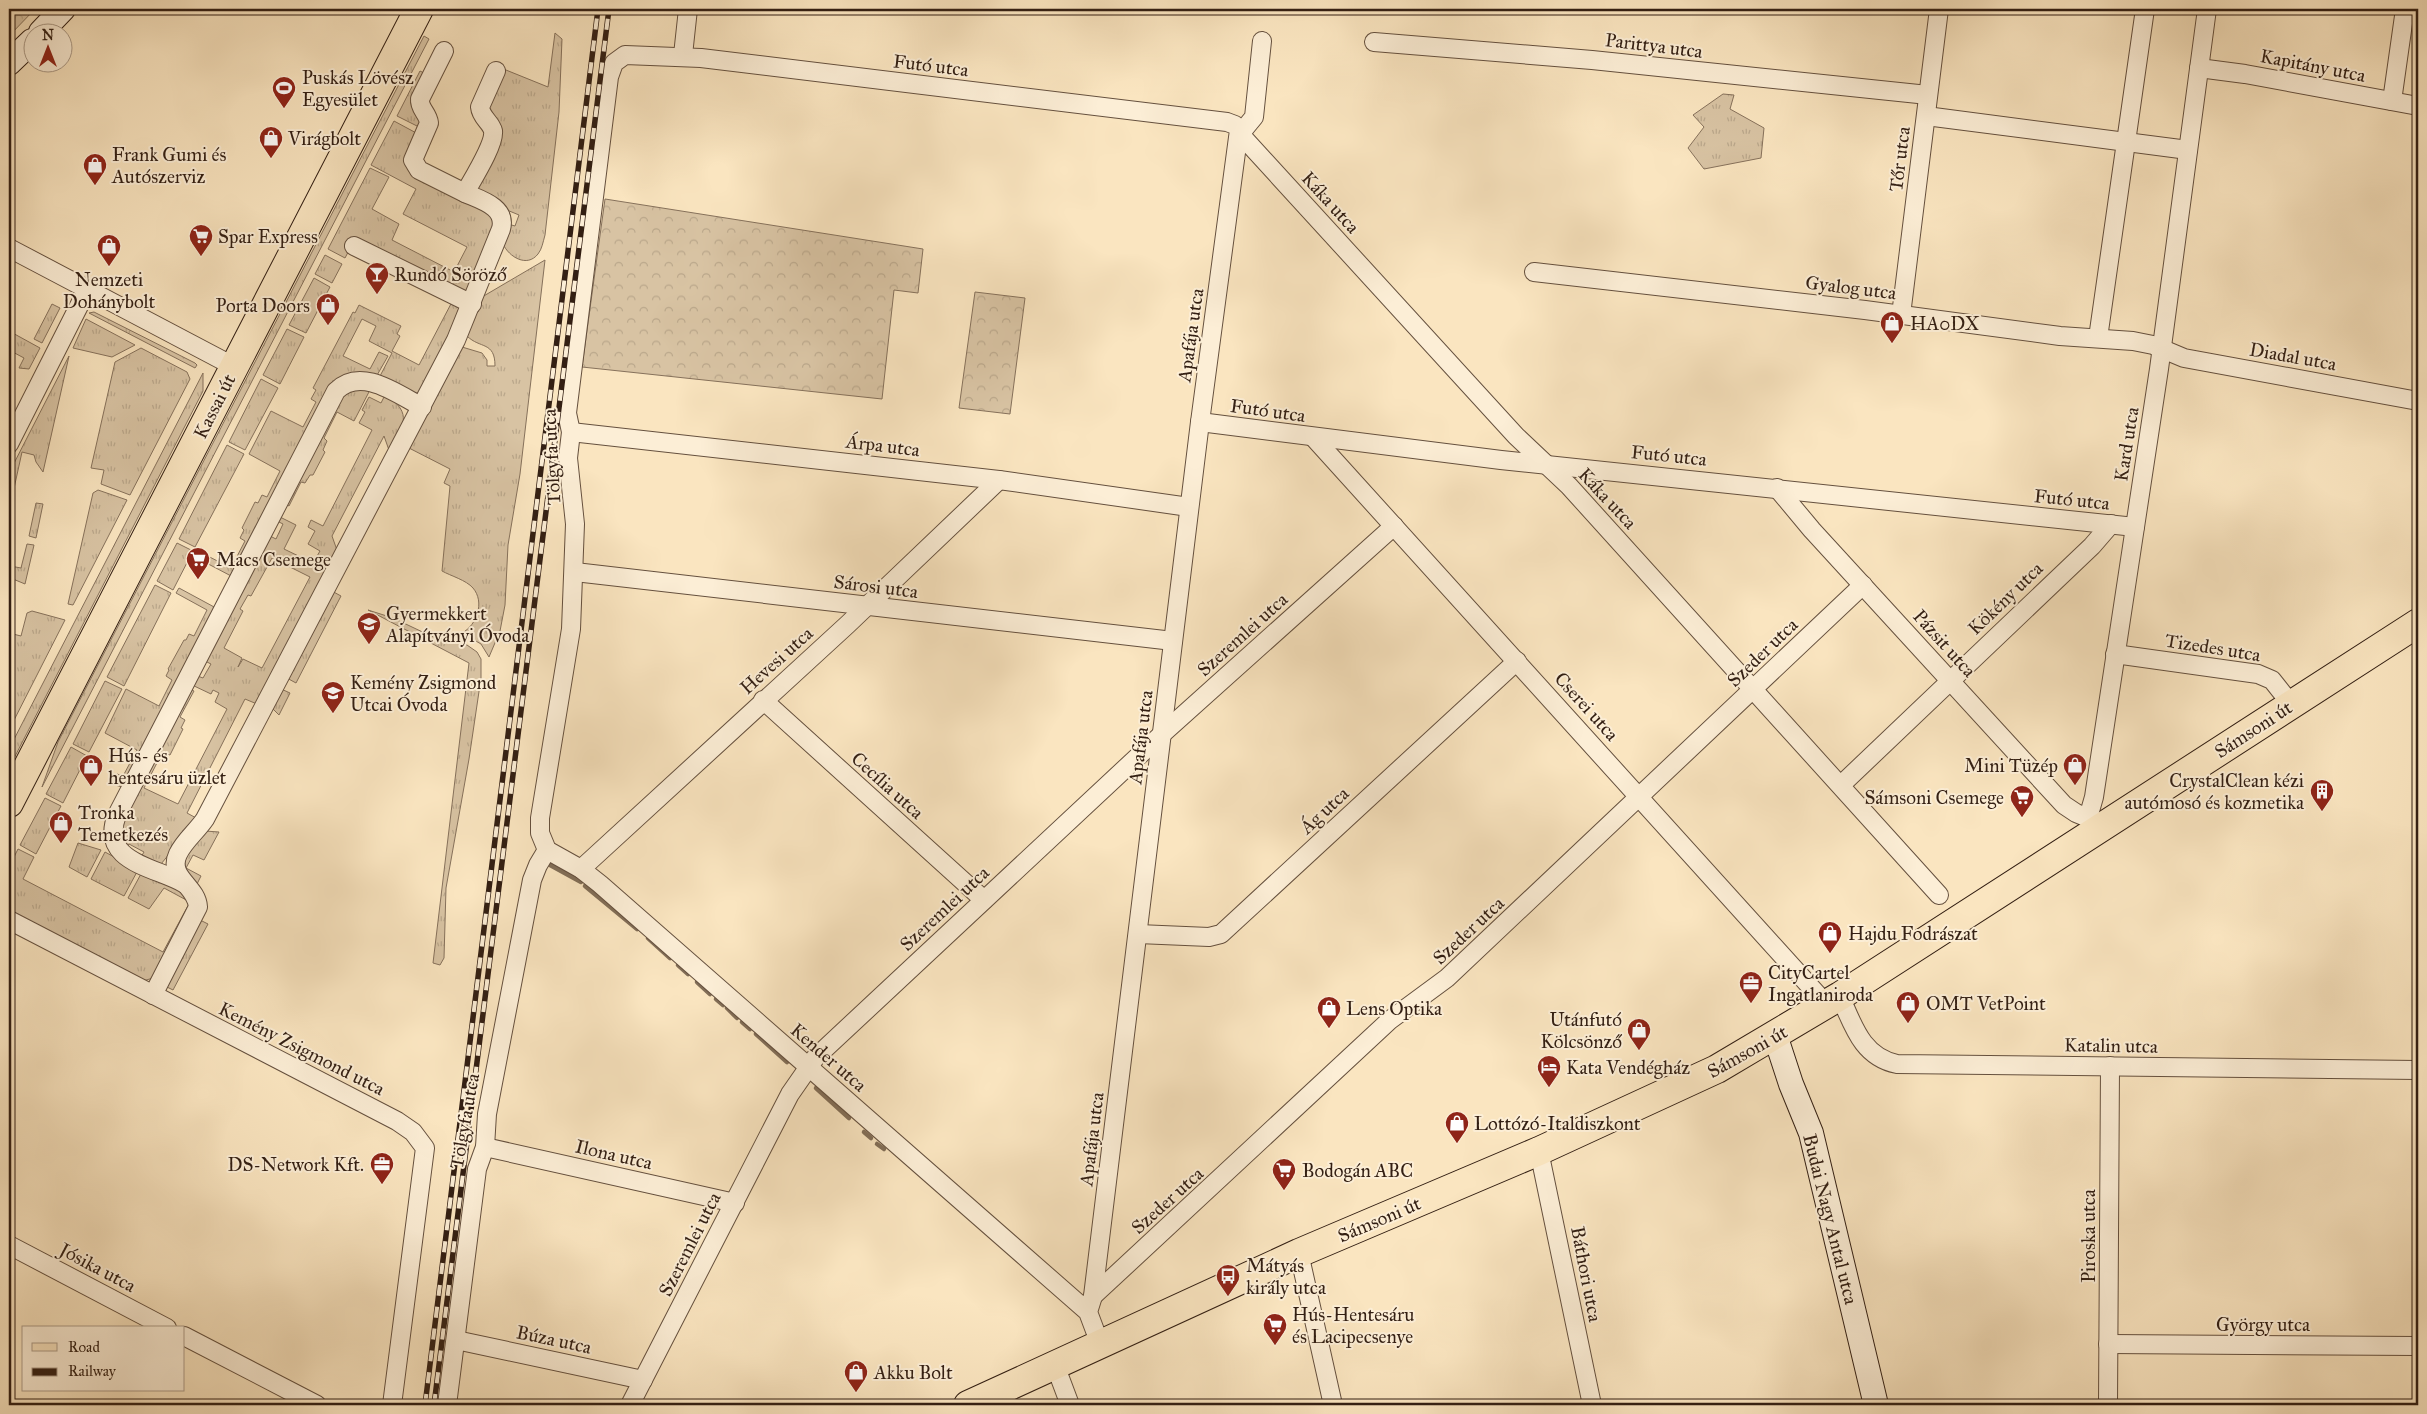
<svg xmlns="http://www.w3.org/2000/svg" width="2427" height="1414" viewBox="0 0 2427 1414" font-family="'IM FELL Great Primer',serif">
<defs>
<pattern id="grass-tufts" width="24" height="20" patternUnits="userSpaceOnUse" patternTransform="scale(1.25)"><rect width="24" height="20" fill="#d8c3a3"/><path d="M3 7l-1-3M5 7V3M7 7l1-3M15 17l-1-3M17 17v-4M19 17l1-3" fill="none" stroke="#baa78b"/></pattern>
<pattern id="forest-crowns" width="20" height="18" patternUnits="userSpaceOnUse" patternTransform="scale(1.25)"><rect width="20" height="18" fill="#d8c3a3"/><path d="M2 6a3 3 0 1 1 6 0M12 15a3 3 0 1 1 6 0" fill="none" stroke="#baa78b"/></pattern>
</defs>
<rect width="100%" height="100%" fill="#fae5c0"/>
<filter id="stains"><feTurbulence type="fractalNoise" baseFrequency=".004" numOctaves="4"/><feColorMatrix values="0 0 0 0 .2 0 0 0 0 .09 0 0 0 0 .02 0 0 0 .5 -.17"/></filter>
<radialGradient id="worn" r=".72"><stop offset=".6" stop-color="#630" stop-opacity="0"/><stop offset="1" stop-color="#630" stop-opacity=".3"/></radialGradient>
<!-- grass -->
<g fill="url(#grass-tufts)" stroke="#86715b" fill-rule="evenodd">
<path d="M 555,33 L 562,39 L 559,112 L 545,235 C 543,242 542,249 538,254 C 527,268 509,257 503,244 L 508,224 L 515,226 L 519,215 L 502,208 L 476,189 L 494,144 L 485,115 L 501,68 L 548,87 Z"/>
<polygon points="424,36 429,39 42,787 58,742"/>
<polygon points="420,71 428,75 423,129 397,116"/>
<polygon points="1723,94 1734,95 1730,109 1764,128 1761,158 1704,169 1688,148 1704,127 1693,115"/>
<polygon points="394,121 420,135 410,156 497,217 466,292 354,241 345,258 328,249 370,168 389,177 372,209 399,224 392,240 454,272 467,247 403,214 416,189 371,165"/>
<polygon points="325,255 342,264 332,283 315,274"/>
<path d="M 545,260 L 520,474 L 508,545 L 505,605 L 500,631 L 489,657 L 481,644 L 462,633 C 477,625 485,602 473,588 C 466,580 451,576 442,571 L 450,486 L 444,483 L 450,469 L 407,447 L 462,347 L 482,353 L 487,360 L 487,366 L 495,366 C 495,341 480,349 467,336 L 482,297 Z"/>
<polygon points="314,278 330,287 306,333 289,325"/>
<polygon points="453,300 460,307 461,313 420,392 414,394 379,378 392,353 369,341 376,326 362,319 343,356 370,369 379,352 388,356 376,377 351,375 233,577 195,557 198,551 231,568 245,541 240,538 244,530 242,528 255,502 258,503 262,495 267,497 280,471 249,454 271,411 303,427 316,402 311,399 316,390 313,388 353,312 355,313 359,305 401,326 397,334 400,336 392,351 419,365"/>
<polygon points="52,304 60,308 42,343 34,339"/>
<polygon points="94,312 195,363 197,365 195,368 89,313"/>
<polygon points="86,319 135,345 112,357 73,348"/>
<polygon points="287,329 304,337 280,384 263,375"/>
<polygon points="9,331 40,348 29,369 19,368 24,358 9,350"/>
<polygon points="141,348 187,372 190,379 130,495 101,484 104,470 91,468 115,362"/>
<polygon points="69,356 43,472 36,462 34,455 22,452 11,502 9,501 9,473"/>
<polygon points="203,373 203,391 9,768 9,749"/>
<polygon points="261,379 278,388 245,450 229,442"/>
<polygon points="371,388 354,421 337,412 324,438 327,441 323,450 325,452 313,475 310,475 305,483 301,482 289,506 284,503 347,389"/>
<path d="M 385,395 C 415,413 402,427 390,453 L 384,436 L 332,536 L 338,553 L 257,704 L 245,699 L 187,813 L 198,819 L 161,864 L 157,864 L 141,857 L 144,852 L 129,844 L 126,848 L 120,828 L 188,688 L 194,691 L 180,717 L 185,720 L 181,728 L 183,729 L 170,755 L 167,754 L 163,763 L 158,761 L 144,788 L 178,804 L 227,709 L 215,702 L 219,693 L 213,690 L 211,694 L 190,684 L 195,675 L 203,678 L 211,664 L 203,660 L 268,535 L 276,539 L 283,524 L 275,520 L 278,516 L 296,525 L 284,549 L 313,563 L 320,551 L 308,544 L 315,531 L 308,527 L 311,520 L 323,526 L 372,430 L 359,423 L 365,412 L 362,410 L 369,397 L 381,403 ZM 272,558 L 310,577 L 262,668 L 243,659 L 238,667 L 242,658 L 224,648 L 243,611 L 240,609 L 248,595 L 251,596 Z"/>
<polygon points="227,445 244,454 195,547 179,539"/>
<polygon points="98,490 127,500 73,605 68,604 93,493"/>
<polygon points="36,503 43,504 36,538 29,536"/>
<polygon points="177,543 193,551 173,590 157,581"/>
<polygon points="27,544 34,545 25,584 13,579 10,573 10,566 21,568"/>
<polygon points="155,585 171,593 124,686 107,677"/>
<polygon points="179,588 216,608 122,787 112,784 117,774 123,776 137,750 105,733 126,689 159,706 172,680 166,676 169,670 168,669 184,640 186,640 189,634 194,636 207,610 176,593"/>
<polygon points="330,590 341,596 296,683 285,677"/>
<polygon points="368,610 393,618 431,636 467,645 477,652 481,659 481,678 469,759 446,888 444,958 440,965 433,963 469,663"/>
<polygon points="32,611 65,620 9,730 9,633 21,636 27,613"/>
<polygon points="105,681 122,689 89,752 73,744"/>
<polygon points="279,688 290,693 279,715 272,708"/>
<polygon points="71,747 87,756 63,803 46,794"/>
<polygon points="45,798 61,806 36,854 20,845"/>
<path d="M 205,831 L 219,832 L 204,860 L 193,855 L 186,868 L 201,876 L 196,886 C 175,857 186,855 205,831 Z"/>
<polygon points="78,843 101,850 87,877 69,867"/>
<polygon points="18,849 34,857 23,879 163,952 190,902 164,888 149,909 128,898 142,872 174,883 192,902 153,978 143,981 9,912 9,867"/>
<polygon points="105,852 138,870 124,896 91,879"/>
<polygon points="200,920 208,924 173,990 167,987 168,981"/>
</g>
<!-- forest -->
<g fill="url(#forest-crowns)" stroke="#86715b">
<polygon points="9,9 35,9 9,36"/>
<polygon points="605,199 923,249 918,293 894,290 882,399 582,367"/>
<polygon points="975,292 1025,298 1010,414 959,408"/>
</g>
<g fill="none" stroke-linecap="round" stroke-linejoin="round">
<!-- stream -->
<g stroke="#826e57" stroke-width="4.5">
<polyline points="550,865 581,882"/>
<polyline points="585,886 637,929"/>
<polyline points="648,938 670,958"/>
<polyline points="678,965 688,974"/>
<polyline points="697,982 710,994"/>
<polyline points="716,999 723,1005"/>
<polyline points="727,1008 737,1018"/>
<polyline points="742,1022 750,1029"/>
<polyline points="756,1034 787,1062"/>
<polyline points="816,1088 849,1118"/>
<polyline points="864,1132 871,1138"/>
<polyline points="877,1144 884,1149"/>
</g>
<!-- street casing -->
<g stroke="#65503e" stroke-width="20">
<g id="street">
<polyline points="1262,41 1254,117 1240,134 1516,436 1569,486 1939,895"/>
<polyline points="1374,42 1592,60 1928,95"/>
<path d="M 444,51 L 420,99 C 419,109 428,113 429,123 L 413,160 L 419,170 L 465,193"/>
<polyline points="683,55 688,9"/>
<polyline points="2199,68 2245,74 2418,106"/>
<polyline points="2392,101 2405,9"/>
<polyline points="1926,116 2188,150"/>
<polyline points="354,246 472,304"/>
<polyline points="9,248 235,367"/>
<polyline points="1534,272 1865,310 2060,336 2133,341 2153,345 2184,358 2418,401"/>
<polyline points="1901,315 1939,9"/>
<polyline points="2098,338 2145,9"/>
<polyline points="1200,422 1501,460 2135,527"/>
<polyline points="571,432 999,480 1189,507"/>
<polyline points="1314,438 1826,1004"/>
<polyline points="9,444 87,290"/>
<polyline points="1777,488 1812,530 2064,805 2076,813 2088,818"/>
<polyline points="575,572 1173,641"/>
<polyline points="2115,654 2258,674 2272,680 2291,704"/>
<polyline points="763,700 984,900"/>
<polyline points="1841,785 2092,546 2111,524"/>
<polyline points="2096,830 2088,818 2094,797 2159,369 2207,9"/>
<polyline points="581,869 847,625 999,480"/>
<path d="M 185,884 C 157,867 98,863 117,815 L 336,391 C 361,366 397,394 422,407"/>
<polyline points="9,920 397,1121 413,1132 425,1148 392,1405"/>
<polyline points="1138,934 1209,937 1221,934 1517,661"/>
<path d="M 153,995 L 198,907 C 197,886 167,877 178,854 C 184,841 197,831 205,819 L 456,340 L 501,229 C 507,207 481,200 465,193 C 472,180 495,144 493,131 C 491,122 481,118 480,107 L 496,71"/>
<path d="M 1840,996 C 1853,1025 1862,1057 1897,1064 L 2418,1070"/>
<polyline points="485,1147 735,1203"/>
<polyline points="1539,1151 1592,1405"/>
<polyline points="9,1245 167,1328"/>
<polyline points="1299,1253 1333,1405"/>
<polyline points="1093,1296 1390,1020 1447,978 1863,585"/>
<polyline points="1088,1312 600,884 581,869 547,850 540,833 540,818 571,629 575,524 568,458 571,432 567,413 609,77 614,63 625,55 701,58 1227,122 1235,125 1239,130 1200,422 1093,1296 1088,1312 1100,1344"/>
<polyline points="184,1336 317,1405"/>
<polyline points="456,1340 643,1380"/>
<polyline points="2108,1344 2418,1346"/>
<polyline points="1055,1365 1070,1405"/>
<polyline points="447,1405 477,1169 485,1147 487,1114 532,880 538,865 547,850"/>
<polyline points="630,1405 790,1094 815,1058 1161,735 1394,526"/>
<polyline points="2108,1405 2110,1066"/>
</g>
</g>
<!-- secondary casing -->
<g stroke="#331f13" stroke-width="26">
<g id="secondary">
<polyline points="41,32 63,9"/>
<polyline points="9,63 32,41"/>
<polyline points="1775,1035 1791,1084 1811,1133 1876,1405"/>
</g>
</g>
<!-- primary casing -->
<g stroke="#331f13" stroke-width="30">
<g id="primary">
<polyline points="9,803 419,9"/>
<polyline points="968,1405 1299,1253 1539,1151 1717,1069 1840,996 2418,623"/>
</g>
</g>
<!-- street -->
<use href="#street" stroke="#fceed6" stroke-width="18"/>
<!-- secondary -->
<use href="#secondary" stroke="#fceed6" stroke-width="24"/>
<!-- primary -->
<use href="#primary" stroke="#fae5c0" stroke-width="28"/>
<!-- rail casing -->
<g stroke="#331f13" stroke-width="5.5">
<g id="rail">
<polyline points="425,1405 598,9"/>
<polyline points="434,1405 609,9"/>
</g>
</g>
<!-- rail -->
<use href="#rail" stroke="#fceed6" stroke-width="4" stroke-dasharray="11" stroke-linecap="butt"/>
</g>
<!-- icons -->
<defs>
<g id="stadium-pin" transform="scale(1.25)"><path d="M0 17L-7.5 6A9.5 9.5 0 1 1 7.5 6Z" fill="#8f2418" stroke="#fceed6"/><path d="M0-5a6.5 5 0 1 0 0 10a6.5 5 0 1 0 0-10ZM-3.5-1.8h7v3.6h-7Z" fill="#fff"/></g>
<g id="shop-pin" transform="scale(1.25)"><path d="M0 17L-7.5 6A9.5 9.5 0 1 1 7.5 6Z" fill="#8f2418" stroke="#fceed6"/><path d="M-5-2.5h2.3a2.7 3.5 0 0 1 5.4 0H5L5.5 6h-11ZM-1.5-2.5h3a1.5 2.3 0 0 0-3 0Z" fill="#fff"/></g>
<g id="supermarket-pin" transform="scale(1.25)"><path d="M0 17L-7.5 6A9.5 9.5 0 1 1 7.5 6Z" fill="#8f2418" stroke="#fceed6"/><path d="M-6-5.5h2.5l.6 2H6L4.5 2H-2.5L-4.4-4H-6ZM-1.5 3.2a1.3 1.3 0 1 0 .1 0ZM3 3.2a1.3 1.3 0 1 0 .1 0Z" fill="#fff"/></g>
<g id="bar-pin" transform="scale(1.25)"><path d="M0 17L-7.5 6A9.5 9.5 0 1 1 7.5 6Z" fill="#8f2418" stroke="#fceed6"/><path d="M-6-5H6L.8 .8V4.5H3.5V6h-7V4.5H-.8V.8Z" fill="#fff"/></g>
<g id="school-pin" transform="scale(1.25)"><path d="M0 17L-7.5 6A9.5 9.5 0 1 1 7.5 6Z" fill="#8f2418" stroke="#fceed6"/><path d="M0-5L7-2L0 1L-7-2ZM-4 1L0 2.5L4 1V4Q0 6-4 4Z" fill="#fff"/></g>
<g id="building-pin" transform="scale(1.25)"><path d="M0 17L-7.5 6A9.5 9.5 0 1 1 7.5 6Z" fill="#8f2418" stroke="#fceed6"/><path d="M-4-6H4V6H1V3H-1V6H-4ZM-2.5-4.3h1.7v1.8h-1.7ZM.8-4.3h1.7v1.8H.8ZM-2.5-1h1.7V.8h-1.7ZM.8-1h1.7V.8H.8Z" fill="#fff"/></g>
<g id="office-pin" transform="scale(1.25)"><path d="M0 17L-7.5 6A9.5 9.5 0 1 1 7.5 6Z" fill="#8f2418" stroke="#fceed6"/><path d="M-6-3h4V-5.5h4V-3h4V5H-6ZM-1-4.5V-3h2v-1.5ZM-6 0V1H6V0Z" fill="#fff"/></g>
<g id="hotel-pin" transform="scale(1.25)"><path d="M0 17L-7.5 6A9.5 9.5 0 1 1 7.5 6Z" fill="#8f2418" stroke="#fceed6"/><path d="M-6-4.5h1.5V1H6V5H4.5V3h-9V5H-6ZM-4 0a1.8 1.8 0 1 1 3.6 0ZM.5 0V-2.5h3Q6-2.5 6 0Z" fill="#fff"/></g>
<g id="bus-pin" transform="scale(1.25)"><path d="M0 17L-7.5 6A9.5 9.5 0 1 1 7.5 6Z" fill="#8f2418" stroke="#fceed6"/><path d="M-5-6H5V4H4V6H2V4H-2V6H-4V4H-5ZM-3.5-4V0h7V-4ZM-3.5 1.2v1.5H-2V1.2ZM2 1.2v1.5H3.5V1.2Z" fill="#fff"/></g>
</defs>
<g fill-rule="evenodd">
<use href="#stadium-pin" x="284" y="88"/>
<use href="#shop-pin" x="271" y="138"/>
<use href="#shop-pin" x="95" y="165"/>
<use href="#supermarket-pin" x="201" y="236"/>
<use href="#shop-pin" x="109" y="246"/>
<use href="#bar-pin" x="377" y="274"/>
<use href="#shop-pin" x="328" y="305"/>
<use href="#shop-pin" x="1892" y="323"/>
<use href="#supermarket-pin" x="198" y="559"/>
<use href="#school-pin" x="369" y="624"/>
<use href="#school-pin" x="333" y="693"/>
<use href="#shop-pin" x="2075" y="765"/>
<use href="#shop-pin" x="91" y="766"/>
<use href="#building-pin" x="2322" y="791"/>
<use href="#supermarket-pin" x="2022" y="797"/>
<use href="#shop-pin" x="61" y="823"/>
<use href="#shop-pin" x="1830" y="933"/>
<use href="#office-pin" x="1751" y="983"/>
<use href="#shop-pin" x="1908" y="1003"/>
<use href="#shop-pin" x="1329" y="1008"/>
<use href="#shop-pin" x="1639" y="1030"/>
<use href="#hotel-pin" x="1549" y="1067"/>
<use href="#shop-pin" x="1457" y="1123"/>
<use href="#office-pin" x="382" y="1164"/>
<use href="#supermarket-pin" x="1284" y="1170"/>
<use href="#bus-pin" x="1228" y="1276"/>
<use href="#supermarket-pin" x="1275" y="1325"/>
<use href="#shop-pin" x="856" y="1372"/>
</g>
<g text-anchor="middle" stroke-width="4" stroke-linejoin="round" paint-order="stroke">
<!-- street labels -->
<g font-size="19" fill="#331f13" stroke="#fceed6">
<text transform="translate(1654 45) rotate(7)" y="7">Parittya utca</text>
<text transform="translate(931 65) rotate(7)" y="7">Futó utca</text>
<text transform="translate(2313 65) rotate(11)" y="7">Kapitány utca</text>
<text transform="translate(1899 159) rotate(-83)" y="7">Tőr utca</text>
<text transform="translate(1331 202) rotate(48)" y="7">Káka utca</text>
<text transform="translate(1851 287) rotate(7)" y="7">Gyalog utca</text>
<text transform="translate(1190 335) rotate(-82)" y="7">Apafája utca</text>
<text transform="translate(2293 356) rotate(10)" y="7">Diadal utca</text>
<text transform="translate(214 406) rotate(-63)" y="7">Kassai út</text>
<text transform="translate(1268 410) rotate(8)" y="7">Futó utca</text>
<text transform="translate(2126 444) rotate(-81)" y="7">Kard utca</text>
<text transform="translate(883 445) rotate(7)" y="7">Árpa utca</text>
<text transform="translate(1669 455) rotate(6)" y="7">Futó utca</text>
<text transform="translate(551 457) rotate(-93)" y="7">Tölgyfa utca</text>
<text transform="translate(1608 498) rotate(47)" y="7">Káka utca</text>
<text transform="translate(2072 499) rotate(6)" y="7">Futó utca</text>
<text transform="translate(876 586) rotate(7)" y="7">Sárosi utca</text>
<text transform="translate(2005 598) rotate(-44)" y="7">Kökény utca</text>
<text transform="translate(1242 634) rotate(-42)" y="7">Szeremlei utca</text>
<text transform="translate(1945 643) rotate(48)" y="7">Pázsit utca</text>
<text transform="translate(2213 647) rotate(9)" y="7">Tizedes utca</text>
<text transform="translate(1762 652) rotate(-44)" y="7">Szeder utca</text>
<text transform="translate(776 660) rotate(-42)" y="7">Hevesi utca</text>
<text transform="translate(1587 706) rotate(48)" y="7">Cserei utca</text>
<text transform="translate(2253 729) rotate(-33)" y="7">Sámsoni út</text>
<text transform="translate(1140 737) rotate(-83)" y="7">Apafája utca</text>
<text transform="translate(888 785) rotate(42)" y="7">Cecília utca</text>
<text transform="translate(1324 810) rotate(-43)" y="7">Ág utca</text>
<text transform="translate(944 908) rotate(-43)" y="7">Szeremlei utca</text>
<text transform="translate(1468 930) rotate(-43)" y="7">Szeder utca</text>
<text transform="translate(2111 1045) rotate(1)" y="7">Katalin utca</text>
<text transform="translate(302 1048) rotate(27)" y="7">Kemény Zsigmond utca</text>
<text transform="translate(1747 1051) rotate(-29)" y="7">Sámsoni út</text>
<text transform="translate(829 1057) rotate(41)" y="7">Kender utca</text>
<text transform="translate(464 1121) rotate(-80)" y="7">Tölgyfa utca</text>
<text transform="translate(1091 1139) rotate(-83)" y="7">Apafája utca</text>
<text transform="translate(614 1154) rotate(13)" y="7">Ilona utca</text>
<text transform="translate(1167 1200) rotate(-42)" y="7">Szeder utca</text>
<text transform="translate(1379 1219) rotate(-23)" y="7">Sámsoni út</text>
<text transform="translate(1831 1219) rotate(76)" y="7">Budai Nagy Antal utca</text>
<text transform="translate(2088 1236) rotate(-90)" y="7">Piroska utca</text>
<text transform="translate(689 1244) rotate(-63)" y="7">Szeremlei utca</text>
<text transform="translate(98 1267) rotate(28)" y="7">Jósika utca</text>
<text transform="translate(1587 1274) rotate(79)" y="7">Báthori utca</text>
<text x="2263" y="1331">György utca</text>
<text transform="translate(554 1339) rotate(12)" y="7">Búza utca</text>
</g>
<!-- poi labels -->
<g font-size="19" fill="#331f13" stroke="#fceed6" text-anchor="start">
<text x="302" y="84">Puskás Lövész<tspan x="302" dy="22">Egyesület</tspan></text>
<text x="288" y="145">Virágbolt</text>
<text x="112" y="161">Frank Gumi és<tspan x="112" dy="22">Autószerviz</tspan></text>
<text x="218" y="243">Spar Express</text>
<text x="394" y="281">Rundó Söröző</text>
<text x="109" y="286" text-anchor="middle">Nemzeti<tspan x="109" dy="22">Dohánybolt</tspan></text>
<text x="310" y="312" text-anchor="end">Porta Doors</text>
<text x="1910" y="330">HA0DX</text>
<text x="216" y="566">Macs Csemege</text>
<text x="386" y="620">Gyermekkert<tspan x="386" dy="22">Alapítványi Óvoda</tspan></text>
<text x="350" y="689">Kemény Zsigmond<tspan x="350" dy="22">Utcai Óvoda</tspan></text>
<text x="108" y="762">Hús- és<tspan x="108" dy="22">hentesáru üzlet</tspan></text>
<text x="2058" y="772" text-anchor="end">Mini Tüzép</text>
<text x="2304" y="787" text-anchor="end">CrystalClean kézi<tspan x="2304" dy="22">autómosó és kozmetika</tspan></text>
<text x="2004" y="804" text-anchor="end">Sámsoni Csemege</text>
<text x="78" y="819">Tronka<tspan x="78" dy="22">Temetkezés</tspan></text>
<text x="1848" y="940">Hajdu Fodrászat</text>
<text x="1768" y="979">CityCartel<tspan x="1768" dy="22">Ingatlaniroda</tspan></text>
<text x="1926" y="1010">OMT VetPoint</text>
<text x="1346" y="1015">Lens Optika</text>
<text x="1622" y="1026" text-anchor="end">Utánfutó<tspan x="1622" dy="22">Kölcsönző</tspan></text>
<text x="1566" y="1074">Kata Vendégház</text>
<text x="1474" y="1130">Lottózó-Italdiszkont</text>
<text x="364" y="1171" text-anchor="end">DS-Network Kft.</text>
<text x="1302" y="1177">Bodogán ABC</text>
<text x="1246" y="1272">Mátyás<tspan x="1246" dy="22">király utca</tspan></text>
<text x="1292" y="1321">Hús-Hentesáru<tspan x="1292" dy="22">és Lacipecsenye</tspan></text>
<text x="874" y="1379">Akku Bolt</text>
</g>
</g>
<!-- margin -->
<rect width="2427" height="1414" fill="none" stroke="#fae5c0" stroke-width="30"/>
<rect x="10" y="10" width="2407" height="1394" fill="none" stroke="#331f13" stroke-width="2.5"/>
<rect x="15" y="15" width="2397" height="1384" fill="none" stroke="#331f13"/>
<!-- legend -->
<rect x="22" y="1326" width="162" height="65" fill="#fceed6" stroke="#ac9b88"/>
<rect x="32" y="1343" width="25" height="8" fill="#fae5c0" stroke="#ac9b88"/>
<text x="68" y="1352" font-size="15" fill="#331f13">Road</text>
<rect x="32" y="1368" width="25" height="8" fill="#331f13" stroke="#ac9b88"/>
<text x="68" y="1376" font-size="15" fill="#331f13">Railway</text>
<!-- north arrow -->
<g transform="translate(48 48)"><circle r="24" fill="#fceed6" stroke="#ac9b88"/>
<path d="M0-4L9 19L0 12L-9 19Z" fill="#8f2418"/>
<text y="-8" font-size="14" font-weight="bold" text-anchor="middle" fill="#331f13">N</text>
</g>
<rect width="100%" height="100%" filter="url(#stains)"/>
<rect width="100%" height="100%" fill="url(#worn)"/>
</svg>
